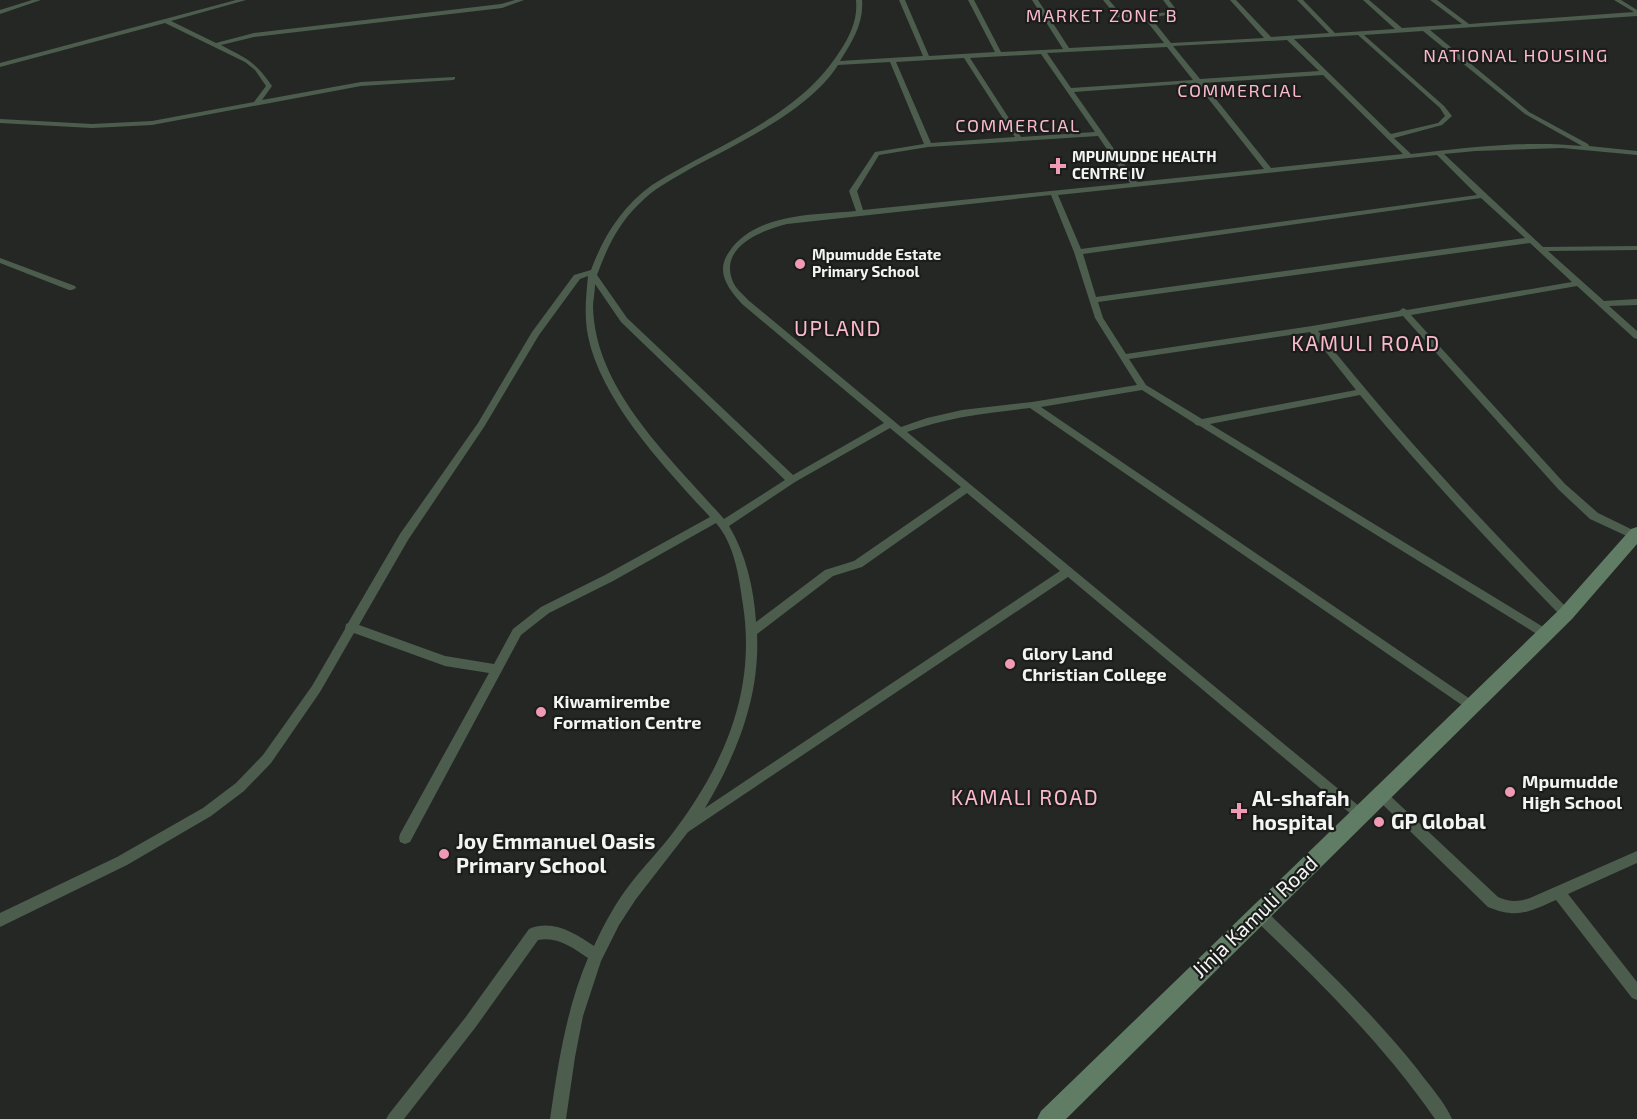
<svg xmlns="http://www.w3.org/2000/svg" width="1637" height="1119" viewBox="0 0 1637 1119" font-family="'Exo 2',sans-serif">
<rect width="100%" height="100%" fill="#252725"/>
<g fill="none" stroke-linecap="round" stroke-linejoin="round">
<!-- street -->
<g fill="#4c5d4e" fill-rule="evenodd">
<polygon points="32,0 41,0 0,14 0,10"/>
<path d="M 236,0 L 246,0 L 171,21 L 216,43 L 254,33 L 501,4 L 515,0 L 524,0 L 502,8 L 254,37 L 221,45 C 247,59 255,61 272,86 L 262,100 L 361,82 L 455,77 L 455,79 L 453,80 L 361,86 L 152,125 L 92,128 L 0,123 L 0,119 L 92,124 L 152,121 L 254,102 L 266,86 L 255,70 L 245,62 L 165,23 L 0,67 L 0,63 Z"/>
<path d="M 856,0 L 862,0 C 864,23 852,42 840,61 L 923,56 L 899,0 L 905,0 L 929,56 L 995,52 L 968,0 L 974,0 L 1001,52 L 1063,49 L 1032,0 L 1038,0 L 1069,48 L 1164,43 L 1145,19 L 1117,17 L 1103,0 L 1109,0 L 1121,14 L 1147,15 L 1167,12 L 1169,8 L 1163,0 L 1169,0 L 1175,8 L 1171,14 L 1151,18 L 1171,43 L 1264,38 L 1230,0 L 1236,0 L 1271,37 L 1329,33 L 1297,0 L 1303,0 L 1335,33 L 1395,29 L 1363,0 L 1369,0 L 1402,28 L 1462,24 L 1430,0 L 1437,0 L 1469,24 L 1634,12 L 1614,0 L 1621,0 L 1637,10 L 1637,16 L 1430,30 L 1529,112 L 1588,144 L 1589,146 L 1637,151 L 1637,155 L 1562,148 L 1476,151 L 1444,154 L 1543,247 L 1637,246 L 1637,250 L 1548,251 L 1604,301 L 1637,299 L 1637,305 L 1609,306 L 1637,331 L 1637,339 L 1634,338 L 1577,286 L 1411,315 L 1565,484 L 1598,513 L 1637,532 L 1637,538 L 1631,538 L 1590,519 L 1559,490 L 1403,316 L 1318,331 C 1396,429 1481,521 1570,611 L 1571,614 L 1570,617 L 1562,617 C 1492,545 1424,473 1360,395 L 1210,424 L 1548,630 L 1550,633 L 1548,636 L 1544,638 L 1540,636 L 1200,426 L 1196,425 L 1194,423 L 1142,390 L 1041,407 L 1476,703 L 1478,707 L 1476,711 L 1472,712 L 1030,408 C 988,413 947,417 907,432 L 1365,811 L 1367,815 L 1365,819 L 1361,821 L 1357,819 L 1068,577 L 688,832 L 636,899 L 619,925 L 601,961 L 583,1016 L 575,1057 L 566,1119 L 550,1119 C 558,1064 566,1010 588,958 C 573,948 558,936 538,940 L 475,1028 L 404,1119 L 386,1119 L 389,1114 L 465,1018 L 529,929 C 553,919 574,933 594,946 C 604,924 616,902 631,883 C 645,865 661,849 675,830 C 725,763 756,690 743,605 C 739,577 735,545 716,523 L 613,581 L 549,613 L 521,635 L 410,842 L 405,844 L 400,842 L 399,838 L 400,834 L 489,673 L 445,666 L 354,633 L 320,692 L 271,763 L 244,791 L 211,816 L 127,865 L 0,927 L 0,913 L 117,857 L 203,808 L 236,783 L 263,755 L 312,686 L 345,629 L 346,624 L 348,623 L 400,534 L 478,423 L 532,332 L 574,275 L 591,270 C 604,235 622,207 652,185 C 717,144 797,119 840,51 C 850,36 858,19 856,0 ZM 1423,31 L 1525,114 L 1582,146 C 1525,140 1467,148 1411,154 L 1394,138 L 1442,125 L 1452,116 L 1444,106 L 1364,35 ZM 1358,35 L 1440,108 L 1445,116 L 1438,123 L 1391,134 L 1294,39 ZM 1287,40 L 1319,71 L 1200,79 L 1173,46 ZM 1167,47 L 1193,80 L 1071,88 L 1047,53 ZM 1041,54 L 1095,132 L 1021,137 L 970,58 ZM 964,58 L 1015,137 L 931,143 L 896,62 ZM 890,62 L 924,144 L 875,152 L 849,191 L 856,211 C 814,215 755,213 729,252 C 715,272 728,288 742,304 L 884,423 L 793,475 L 627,318 L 597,275 C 607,248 618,224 639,204 C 653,189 671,180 688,170 C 736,144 808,112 838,65 ZM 1323,75 L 1403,154 L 1271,168 L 1203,83 ZM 1196,83 L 1264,169 L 1137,182 L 1074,92 ZM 1098,136 L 1130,183 L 863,210 L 857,191 L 879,155 L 928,147 ZM 1437,155 L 1477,195 L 1081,249 L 1058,195 ZM 1051,195 L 1074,252 L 1095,318 L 1137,385 L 1032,402 L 962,410 L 927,418 L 901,427 L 748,300 C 743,294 736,289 733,282 C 718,247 762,230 787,224 ZM 1481,198 L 1525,238 L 1096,297 L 1083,254 ZM 1530,243 L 1572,282 L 1407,310 L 1403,308 L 1399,311 L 1312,326 L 1126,354 L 1103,318 L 1098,302 ZM 588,276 C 586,297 584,315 588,336 C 601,401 666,469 710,517 L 605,575 L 541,607 L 513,629 L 494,664 L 445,656 L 359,625 L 408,540 L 484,427 L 539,335 L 580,279 ZM 595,284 L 621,322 L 785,480 L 724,519 C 673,460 595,391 593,307 C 593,300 595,292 595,284 ZM 1310,332 L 1356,390 L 1202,419 L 1146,385 L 1129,359 ZM 890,428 L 961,487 L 854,561 L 825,570 L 756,622 C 754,589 746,554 729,526 L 795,482 ZM 967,493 L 1060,571 L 705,808 C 737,754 760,697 757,634 L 833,576 L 862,567 Z"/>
<polygon points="0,258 75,286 76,288 72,290 69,290 0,263"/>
<path d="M 1381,789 L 1385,791 L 1498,897 C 1509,902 1519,902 1530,898 L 1637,851 L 1637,863 L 1568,894 L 1637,982 L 1637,1000 L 1632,998 L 1556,900 C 1529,912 1517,919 1488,907 L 1377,799 L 1375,795 L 1377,791 Z"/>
<path d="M 1258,906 L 1263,908 C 1317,960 1371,1011 1418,1070 C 1429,1085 1444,1101 1452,1119 L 1435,1119 C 1383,1044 1319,981 1253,918 L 1251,913 L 1253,908 Z"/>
</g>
<!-- secondary -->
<polygon fill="#617c64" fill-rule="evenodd" points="1637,527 1637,544 1572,619 1066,1119 1037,1119 1041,1111 1560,609 1631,529"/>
</g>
<!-- markers -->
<g fill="#f09ab7" stroke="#1b1d1b" stroke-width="2">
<path d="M1055 157h6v6h6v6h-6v6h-6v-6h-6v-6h6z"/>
<circle cx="800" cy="264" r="6"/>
<circle cx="1010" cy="664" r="6"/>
<circle cx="541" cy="712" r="6"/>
<circle cx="1510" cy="792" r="6"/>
<path d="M1236 802h6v6h6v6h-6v6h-6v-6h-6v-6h6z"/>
<circle cx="1379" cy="822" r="6"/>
<circle cx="444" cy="854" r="6"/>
</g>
<g text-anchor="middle" stroke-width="4.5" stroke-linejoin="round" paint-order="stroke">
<!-- far-poi labels -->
<g font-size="15" font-weight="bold" fill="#f3f4f3" stroke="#1b1d1b" text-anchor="start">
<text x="1072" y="162">MPUMUDDE HEALTH<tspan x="1072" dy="17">CENTRE IV</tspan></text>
<text x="812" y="260">Mpumudde Estate<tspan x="812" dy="17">Primary School</tspan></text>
</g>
<!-- far-quarter labels -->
<g font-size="18" letter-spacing="1.5" fill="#fab9ce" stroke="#1b1d1b">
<text x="1102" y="22">MARKET ZONE B</text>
<text x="1516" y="62">NATIONAL HOUSING</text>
<text x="1240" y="97">COMMERCIAL</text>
<text x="1018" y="132">COMMERCIAL</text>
</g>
<!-- poi labels -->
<g font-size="18" font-weight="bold" fill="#f3f4f3" stroke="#1b1d1b" text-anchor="start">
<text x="1022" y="660">Glory Land<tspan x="1022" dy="21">Christian College</tspan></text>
<text x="553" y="708">Kiwamirembe<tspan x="553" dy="21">Formation Centre</tspan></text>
<text x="1522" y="788">Mpumudde<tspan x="1522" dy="21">High School</tspan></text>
</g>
<!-- quarter labels -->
<g font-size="21" letter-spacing="1.5" fill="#fab9ce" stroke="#1b1d1b">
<text x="838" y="336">UPLAND</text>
<text x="1366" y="351">KAMULI ROAD</text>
<text x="1025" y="805">KAMALI ROAD</text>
</g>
<!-- near-poi labels -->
<g font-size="21" font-weight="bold" fill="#f3f4f3" stroke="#1b1d1b" text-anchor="start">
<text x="1252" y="806">Al-shafah<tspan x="1252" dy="24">hospital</tspan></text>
<text x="1391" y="829">GP Global</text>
<text x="456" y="849">Joy Emmanuel Oasis<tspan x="456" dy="24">Primary School</tspan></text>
</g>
<!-- near-street labels -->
<g font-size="21" fill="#f3f4f3" stroke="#1b1d1b">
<text transform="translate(1255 917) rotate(-44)" y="7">Jinja Kamuli Road</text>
</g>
</g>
</svg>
